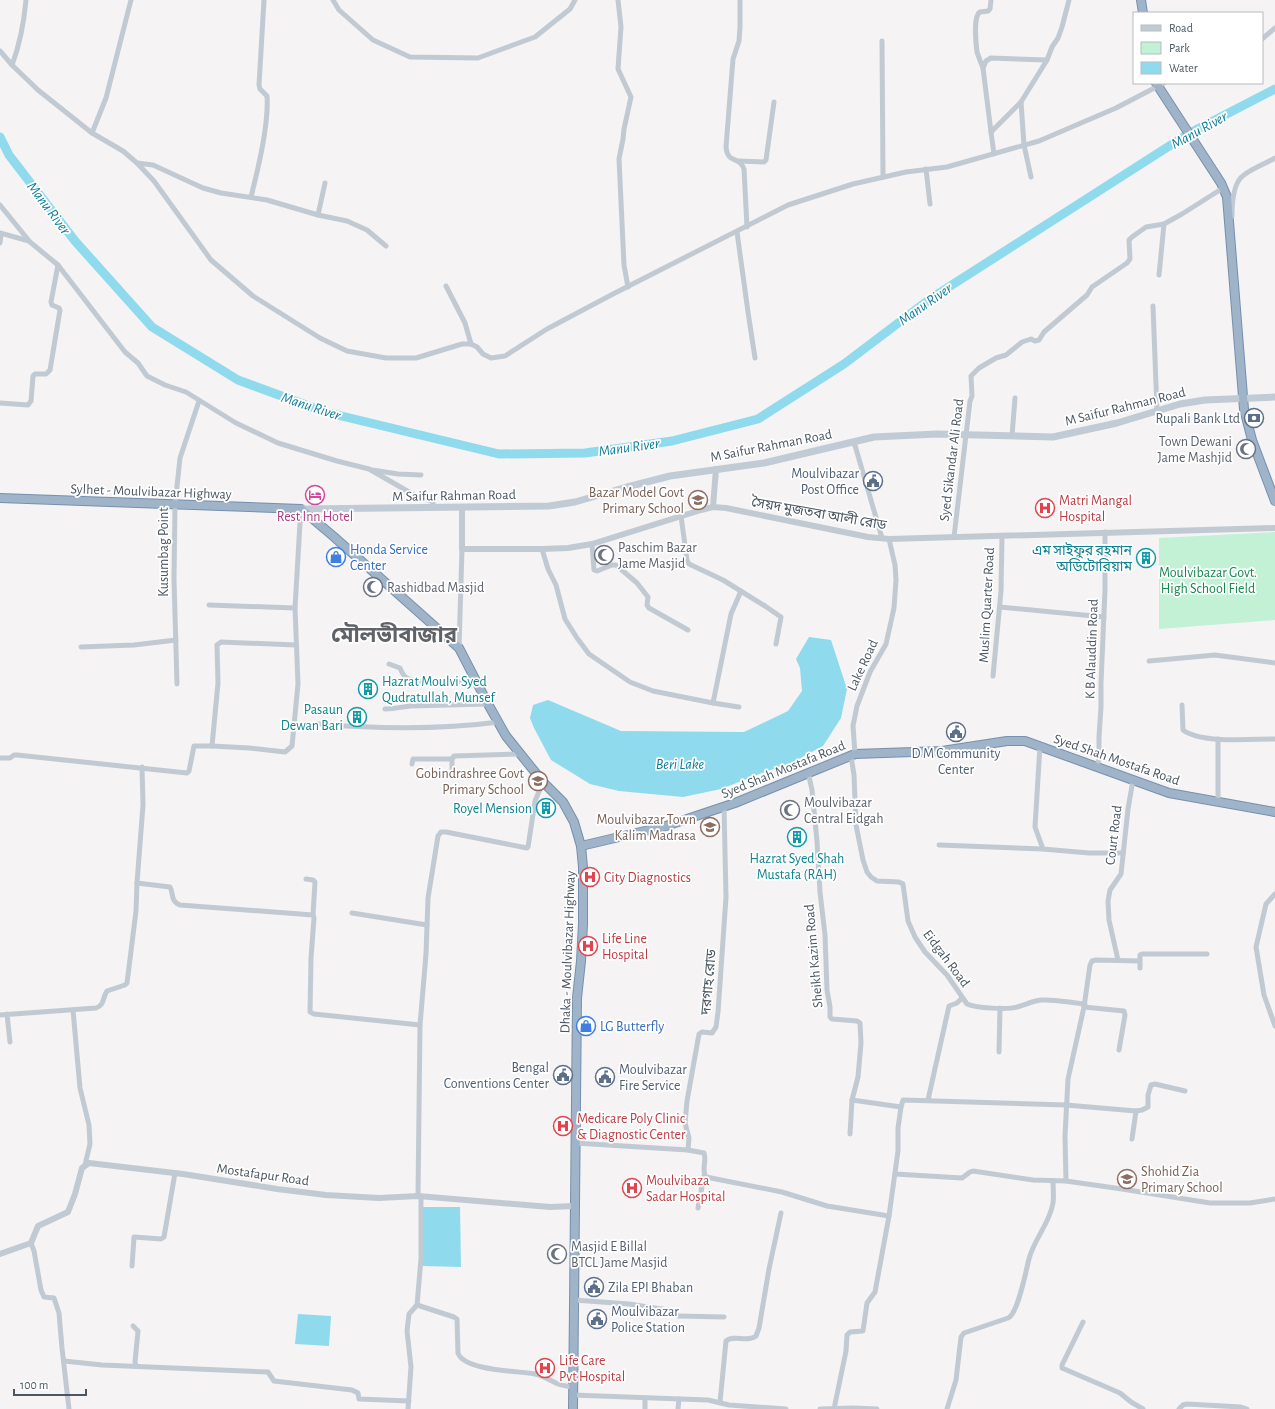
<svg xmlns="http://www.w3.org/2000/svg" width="1275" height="1409" viewBox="0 0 1275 1409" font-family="'Alegreya Sans','Noto Sans Bengali',sans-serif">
<rect width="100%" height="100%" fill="#f5f3f3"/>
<!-- green -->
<polygon fill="#c3f1d5" points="1275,532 1275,620 1159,629 1159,538"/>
<!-- water -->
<g fill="#90daee">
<polygon points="809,637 831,640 847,689 841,718 823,746 793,762 762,773 721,789 683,797 619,791 590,784 551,760 534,728 530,718 533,705 548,700 621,731 744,732 788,711 802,691 800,668 796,659"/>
<polygon points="423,1207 460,1207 461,1267 423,1266"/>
<polygon points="298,1314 331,1316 329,1346 295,1344"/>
</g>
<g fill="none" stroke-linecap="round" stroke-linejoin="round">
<!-- river -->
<polyline stroke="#90daee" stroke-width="9" points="0,137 9,155 75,241 152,327 238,380 325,412 499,454 585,453 672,441 758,419 844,364 930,299 1188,134 1275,89"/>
<!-- trunk casing -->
<g stroke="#7690ad" stroke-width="10">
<g id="trunk">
<polyline points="1141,0 1143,13"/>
<polyline points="1156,83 1221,183 1227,197 1244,409 1252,440 1275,501"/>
<polyline points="0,498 301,509 333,536 459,648 488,704 506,736 543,782 563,802 574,822 581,846 583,867 583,924 581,961 577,998 573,1409"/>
<polyline points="581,846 666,826 735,803 855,754 942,751 1007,741 1025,741 1169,793 1275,812"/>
</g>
</g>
<!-- minor -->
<g stroke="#c1cad2" stroke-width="5">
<polyline points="333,0 339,10 373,40 410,57 478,58 535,37 570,9 575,0"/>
<polyline points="618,0 621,27 618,69 631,97 624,129 623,139 619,159 624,265 628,287"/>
<path d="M 740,0 L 740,27 L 739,41 L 733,59 L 726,147 C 728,165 739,155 744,169 L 747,227"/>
<polyline points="1262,39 1275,28"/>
<polyline points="882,41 883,177"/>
<polyline points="0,51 12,65 38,90 92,133 123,151 137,163 154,181 211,260 253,296 320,338 347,351 386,358 416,358 462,344 471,344 477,347 483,354 491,358 505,356 547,329 613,294 788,205 853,184 906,172 947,167 1039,141 1116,108 1164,83"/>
<path d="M 12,65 C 20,44 24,22 26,0"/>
<path d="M 983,68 C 981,63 979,58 977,52 C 976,44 973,16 980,12 L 988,11 L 990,9 L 991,0"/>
<polyline points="1021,102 1024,145 1031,177"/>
<polyline points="991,132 983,68 986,61 991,58 1047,60"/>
<polyline points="92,133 106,98 131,0"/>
<polyline points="994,154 991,132 1021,102 1047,60 1052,47 1058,38 1062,27 1069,0"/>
<polyline points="739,161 764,162 766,160 774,102"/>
<polyline points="137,163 153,165 203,188 221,193 267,200 318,215 347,221 367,230 386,246"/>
<polyline points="926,169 930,204"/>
<path d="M 251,197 C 258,169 269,124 267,96 L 260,89 L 259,85 L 264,0"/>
<polyline points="0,205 30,242 58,265 125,352 138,363 147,376 165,385 186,392 236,423 278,443 337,461 369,469 416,496 433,502 433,508"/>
<polyline points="318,215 325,183"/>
<path d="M 1232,216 C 1232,204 1233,182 1244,175 C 1253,168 1265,164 1275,158"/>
<polyline points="737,232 748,312 755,358"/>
<polyline points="0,233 29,241"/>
<polyline points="0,243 1,234"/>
<polyline points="1159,275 1164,224"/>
<polyline points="446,286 465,323 471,344"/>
<polyline points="1153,306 1157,411"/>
<polyline points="0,403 28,405 31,401 33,376 35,374 46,374 50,370 60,310 59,308 52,305 51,302 58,265"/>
<polyline points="1012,436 1015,398"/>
<polyline points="854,442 882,538"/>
<polyline points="372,470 398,474 421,475"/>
<polyline points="681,516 687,560 689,564 723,580 765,606 781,617 776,644"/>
<polyline points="954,537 970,401 972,396 971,376 979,368 996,358 1006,355 1022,342 1031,339 1035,341 1039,340 1044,332 1087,295 1092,287 1127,263 1130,259 1129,240 1132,237 1146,227 1164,224 1182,214 1223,188"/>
<polyline points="592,544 594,570 597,571 612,565 616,565 637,583 648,597 647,605 649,608 688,630"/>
<polyline points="542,549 548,569 556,585 565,619 577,638 589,654 630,682 653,691 713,703 731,614 741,591"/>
<polyline points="209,605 295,608"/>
<polyline points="1000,607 1104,617"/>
<polyline points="296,645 221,642 217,645 218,683 212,746 249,748 285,752 292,746 298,684 295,608 300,523 304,513"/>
<polyline points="81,647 134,645 176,640"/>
<polyline points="459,648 462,549"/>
<polyline points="1149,661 1215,655 1275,663"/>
<path d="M 389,664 L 400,668 C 402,672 403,676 407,678 C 419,685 461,682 476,681"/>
<polyline points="993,676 1001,591 1002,536"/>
<polyline points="177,684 174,579 175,505 180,458 199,401"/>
<polyline points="713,703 739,707"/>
<path d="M 1182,705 L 1183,730 C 1202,744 1251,739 1275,739"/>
<path d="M 385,709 C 394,709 402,707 410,706 L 488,704"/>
<path d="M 318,724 C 379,729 438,730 499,722"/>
<polyline points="1040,746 1035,827 1043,849 1089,853 1123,853"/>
<polyline points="855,754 853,726 857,706 870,672 886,644 894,608 896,580 895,565 889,539"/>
<path d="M 851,756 L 854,775 L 856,825 L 863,860 L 867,872 L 871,877 L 877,881 L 899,882 L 903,884 L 908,921 L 915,937 L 925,952 L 947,975 L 967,1004 C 976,1008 1008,1010 1017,1007 C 1025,1005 1032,1001 1041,1000 C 1055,999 1071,1003 1085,1004"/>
<polyline points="0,758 10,758 14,755 17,755 187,773 189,771 194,746 212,746"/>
<polyline points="412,764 413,759 452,759"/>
<path d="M 142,767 L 143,805 L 137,883 L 170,887 C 174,894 170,901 180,905 L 313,915 L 314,918 L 311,958 L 310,1012 L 314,1014 L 420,1025"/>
<polyline points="1096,767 1099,760 1099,737 1101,707 1101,683 1105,589 1105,532"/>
<polyline points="452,770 452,759 454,756 519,754"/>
<polyline points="808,772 812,790 817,841 820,892 825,935 827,990 830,1007 830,1017 832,1019 857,1021 860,1023 861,1043 858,1077 852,1100 850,1134"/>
<polyline points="1218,803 1218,739"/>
<polyline points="939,845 1043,849"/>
<polyline points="306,879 313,880 315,882 313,915"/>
<polyline points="1275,894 1266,904 1256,947 1264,995 1275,1026"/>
<polyline points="352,913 427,925"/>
<polyline points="1118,960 1109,920 1108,901 1110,890 1121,874 1128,809 1133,780"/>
<polyline points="1140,968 1140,955 1142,954 1207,954"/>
<polyline points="1084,1007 1124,1011 1125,1015 1119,1050"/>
<polyline points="73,1010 80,1088 89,1125 90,1144 85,1165"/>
<polyline points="7,1014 10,1042"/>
<path d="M 0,1015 L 96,1008 C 105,1005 102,998 107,991 L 125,985 L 127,983 L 136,911 L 137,883"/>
<polyline points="999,1052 1000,1008"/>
<polyline points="852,1100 901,1107"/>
<polyline points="928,1100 949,1006 957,1003 962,998"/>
<polyline points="1132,1139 1136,1111"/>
<polyline points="575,1143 688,1150 689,1138 685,1123 687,1101 699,1034 702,1032 712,1033 716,1027 718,1012 726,897 724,806"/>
<path d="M 688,1150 L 704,1153 C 707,1161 701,1170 706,1177 L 782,1192 L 827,1206 L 889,1216"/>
<polyline points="895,1174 962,1178 970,1172 973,1171 1033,1180 1066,1181 1122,1189 1210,1203 1250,1203 1275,1199"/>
<polyline points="1066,1181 1065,1136 1068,1079 1084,1007 1090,965 1092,961 1096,960 1139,961"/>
<polyline points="418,1196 420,1025 426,954 428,898 438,836 441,832 446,832 527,848 528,847 535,801 543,782"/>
<polyline points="698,1208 704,1176"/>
<polyline points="31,1243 34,1251 41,1290 44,1297 54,1298 59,1313 62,1348 69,1409"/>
<polyline points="132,1266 134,1237 161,1239 164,1237 175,1173"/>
<polyline points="574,1300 629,1304 668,1310 672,1314 678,1316 724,1317"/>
<path d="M 417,1305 L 454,1317 L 457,1319 L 458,1353 C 464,1371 520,1371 535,1374 C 544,1376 551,1381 558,1384 C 563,1386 568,1386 573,1387"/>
<polyline points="1083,1322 1062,1365 1062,1368 1120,1393 1131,1402 1143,1409"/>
<polyline points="133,1326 138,1331 135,1362 136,1366"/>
<polyline points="64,1361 102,1365 268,1372 274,1381 352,1390 358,1393 359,1399 409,1401"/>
<polyline points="573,1395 708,1400 729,1405 786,1409"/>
<polyline points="645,1398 645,1409"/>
<path d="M 720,1402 L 726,1341 C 734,1334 747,1343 756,1336 L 759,1328 L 769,1269 L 781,1213"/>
<polyline points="408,1409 411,1367 407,1331 409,1314 417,1305 421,1259 421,1196"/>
<polyline points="678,1409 679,1399"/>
<polyline points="820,1409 853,1408 877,1409"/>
<polyline points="834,1409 846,1351 847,1335 850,1332 863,1331 867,1303 875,1292 889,1216 898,1151 898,1128 901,1107 903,1100 1066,1105 1136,1111 1142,1110 1148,1107 1148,1095 1151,1085 1155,1084 1185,1091"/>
<path d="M 947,1409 L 956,1380 L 961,1337 L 964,1333 L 1008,1318 C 1018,1314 1026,1270 1029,1259 C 1034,1239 1050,1223 1053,1203 C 1054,1196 1053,1188 1053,1181"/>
<polyline points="1179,1409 1183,1405 1187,1404 1241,1407 1247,1409"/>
</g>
<!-- tertiary -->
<g stroke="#c1cad2" stroke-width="6">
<polyline points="462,507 462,549 542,549 568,548 592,544 701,510 713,507 726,508 868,537 889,539 1275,528"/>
<polyline points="713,507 716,469"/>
<polyline points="0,1254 31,1243 38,1226 68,1212 75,1194 82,1168 89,1163 183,1174 277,1189 326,1195 379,1198 418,1196 550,1207 574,1206"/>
</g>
<!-- secondary -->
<polyline stroke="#c1cbd6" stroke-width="7" points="301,509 549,506 575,502 627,487 670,476 764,463 874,437 937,434 1053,437 1117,423 1180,404 1205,400 1275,397"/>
<!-- trunk -->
<use href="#trunk" stroke="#9fb4c9" stroke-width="8"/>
</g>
<!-- icons -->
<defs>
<g id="bank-ring" transform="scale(1)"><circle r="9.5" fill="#fff" stroke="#5c6f8a" stroke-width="1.5"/><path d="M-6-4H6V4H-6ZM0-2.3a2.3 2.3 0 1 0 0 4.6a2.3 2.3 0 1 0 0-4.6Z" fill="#5c6f8a"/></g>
<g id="mosque-ring" transform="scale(1)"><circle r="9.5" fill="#fff" stroke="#6b7280" stroke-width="1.5"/><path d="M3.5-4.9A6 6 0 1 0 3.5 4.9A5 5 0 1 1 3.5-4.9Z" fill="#6b7280"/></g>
<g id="civic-ring" transform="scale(1)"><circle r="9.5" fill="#fff" stroke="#5c6f8a" stroke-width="1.5"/><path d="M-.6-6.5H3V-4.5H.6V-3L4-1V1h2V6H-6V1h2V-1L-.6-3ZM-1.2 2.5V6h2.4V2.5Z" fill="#5c6f8a"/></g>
<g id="hotel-ring" transform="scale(1)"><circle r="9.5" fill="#fff" stroke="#d1479c" stroke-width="1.5"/><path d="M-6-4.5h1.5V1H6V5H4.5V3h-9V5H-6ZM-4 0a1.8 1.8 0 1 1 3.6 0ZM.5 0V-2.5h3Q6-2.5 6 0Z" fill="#d1479c"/></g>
<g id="school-ring" transform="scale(1)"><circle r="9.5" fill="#fff" stroke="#8d6e63" stroke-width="1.5"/><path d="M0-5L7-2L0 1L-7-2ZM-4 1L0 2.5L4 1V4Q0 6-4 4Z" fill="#8d6e63"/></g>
<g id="hospital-ring" transform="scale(1)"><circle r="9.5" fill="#fff" stroke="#e0444e" stroke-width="1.5"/><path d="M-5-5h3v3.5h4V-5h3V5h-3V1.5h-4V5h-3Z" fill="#e0444e"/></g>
<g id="shop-ring" transform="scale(1)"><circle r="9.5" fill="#fff" stroke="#3f7fe0" stroke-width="1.5"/><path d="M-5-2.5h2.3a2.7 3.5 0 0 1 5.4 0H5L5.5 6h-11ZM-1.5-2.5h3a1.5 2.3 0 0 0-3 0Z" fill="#3f7fe0"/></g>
<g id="building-ring" transform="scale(1)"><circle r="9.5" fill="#fff" stroke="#0f9aa8" stroke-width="1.5"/><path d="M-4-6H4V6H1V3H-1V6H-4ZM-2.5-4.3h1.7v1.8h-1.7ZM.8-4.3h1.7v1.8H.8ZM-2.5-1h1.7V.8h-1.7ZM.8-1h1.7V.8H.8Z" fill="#0f9aa8"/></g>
</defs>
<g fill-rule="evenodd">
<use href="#bank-ring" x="1254" y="418"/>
<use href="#mosque-ring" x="1246" y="449"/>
<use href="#civic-ring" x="873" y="481"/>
<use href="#hotel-ring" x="315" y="495"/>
<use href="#school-ring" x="698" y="500"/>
<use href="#hospital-ring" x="1045" y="508"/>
<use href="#mosque-ring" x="604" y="555"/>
<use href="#shop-ring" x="336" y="557"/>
<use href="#building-ring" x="1146" y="558"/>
<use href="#mosque-ring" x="373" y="587"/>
<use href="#building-ring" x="368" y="689"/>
<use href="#building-ring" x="357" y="717"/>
<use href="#civic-ring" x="956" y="732"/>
<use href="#school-ring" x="538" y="781"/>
<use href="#building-ring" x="546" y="808"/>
<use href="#mosque-ring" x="790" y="810"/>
<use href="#school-ring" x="710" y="827"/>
<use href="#building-ring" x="797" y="837"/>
<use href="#hospital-ring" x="590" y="877"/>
<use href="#hospital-ring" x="588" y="946"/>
<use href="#shop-ring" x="586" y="1026"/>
<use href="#civic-ring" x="563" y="1075"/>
<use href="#civic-ring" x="605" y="1077"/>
<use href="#hospital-ring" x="563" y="1126"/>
<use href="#school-ring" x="1127" y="1179"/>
<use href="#hospital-ring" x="632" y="1188"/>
<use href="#mosque-ring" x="557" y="1254"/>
<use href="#civic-ring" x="594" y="1287"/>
<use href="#civic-ring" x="597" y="1319"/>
<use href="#hospital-ring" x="545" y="1368"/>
</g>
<g text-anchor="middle" stroke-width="3.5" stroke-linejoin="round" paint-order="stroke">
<!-- street labels -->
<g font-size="14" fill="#4a5661" stroke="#fff">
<text transform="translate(1125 406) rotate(-14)" y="5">M Saifur Rahman Road</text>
<text transform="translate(771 445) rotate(-11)" y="5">M Saifur Rahman Road</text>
<text transform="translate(951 460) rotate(-83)" y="5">Syed Sikandar Ali Road</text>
<text transform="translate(151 491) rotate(2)" y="5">Sylhet - Moulvibazar Highway</text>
<text transform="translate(454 495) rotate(-1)" y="5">M Saifur Rahman Road</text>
<text transform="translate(819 513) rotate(10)" y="5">সৈয়দ মুজতবা আলী রোড</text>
<text transform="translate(163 552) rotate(-90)" y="5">Kusumbag Point</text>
<text transform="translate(986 605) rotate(-87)" y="5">Muslim Quarter Road</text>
<text transform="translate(1091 649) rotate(-88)" y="5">K B Alauddin Road</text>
<text transform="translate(862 665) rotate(-65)" y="5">Lake Road</text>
<text transform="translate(1117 759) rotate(19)" y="5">Syed Shah Mostafa Road</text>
<text transform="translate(783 769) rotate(-22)" y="5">Syed Shah Mostafa Road</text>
<text transform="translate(1113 835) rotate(-83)" y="5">Court Road</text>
<text transform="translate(567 952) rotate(-88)" y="5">Dhaka - Moulvibazar Highway</text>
<text transform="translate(813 956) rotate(-95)" y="5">Sheikh Kazim Road</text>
<text transform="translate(947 958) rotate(53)" y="5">Eidgah Road</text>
<text transform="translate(708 982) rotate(-85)" y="5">দরগাহ রোড</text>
<text transform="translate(263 1174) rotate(8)" y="5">Mostafapur Road</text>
</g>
<!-- service labels -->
<g font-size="14" fill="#4e5e75" stroke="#fff" text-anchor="end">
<text x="1240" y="423">Rupali Bank Ltd</text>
<text x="859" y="478">Moulvibazar<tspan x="859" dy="16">Post Office</tspan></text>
<text x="956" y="758" text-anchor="middle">D M Community<tspan x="956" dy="16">Center</tspan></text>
<text x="549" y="1072">Bengal<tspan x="549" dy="16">Conventions Center</tspan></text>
<text x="619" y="1074" text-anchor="start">Moulvibazar<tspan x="619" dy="16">Fire Service</tspan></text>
<text x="608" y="1292" text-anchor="start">Zila EPI Bhaban</text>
<text x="611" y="1316" text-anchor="start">Moulvibazar<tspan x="611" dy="16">Police Station</tspan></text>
</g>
<!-- worship labels -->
<g font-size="14" fill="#5b616d" stroke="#fff" text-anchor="start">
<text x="1232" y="446" text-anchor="end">Town Dewani<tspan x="1232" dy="16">Jame Mashjid</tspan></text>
<text x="618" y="552">Paschim Bazar<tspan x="618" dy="16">Jame Masjid</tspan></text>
<text x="387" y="592">Rashidbad Masjid</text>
<text x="804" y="807">Moulvibazar<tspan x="804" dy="16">Central Eidgah</tspan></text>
<text x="571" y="1251">Masjid E Billal<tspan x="571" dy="16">BTCL Jame Masjid</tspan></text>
</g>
<!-- education labels -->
<g font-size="14" fill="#785e54" stroke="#fff" text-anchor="end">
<text x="684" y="497">Bazar Model Govt<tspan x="684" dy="16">Primary School</tspan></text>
<text x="524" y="778">Gobindrashree Govt<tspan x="524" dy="16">Primary School</tspan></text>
<text x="696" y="824">Moulvibazar Town<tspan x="696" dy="16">Kalim Madrasa</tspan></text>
<text x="1141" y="1176" text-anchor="start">Shohid Zia<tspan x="1141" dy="16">Primary School</tspan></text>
</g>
<!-- health labels -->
<g font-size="14" fill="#be3a42" stroke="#fff" text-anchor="start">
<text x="1059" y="505">Matri Mangal<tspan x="1059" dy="16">Hospital</tspan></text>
<text x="604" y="882">City Diagnostics</text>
<text x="602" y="943">Life Line<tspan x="602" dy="16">Hospital</tspan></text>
<text x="577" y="1123">Medicare Poly Clinic<tspan x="577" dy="16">&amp; Diagnostic Center</tspan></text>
<text x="646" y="1185">Moulvibaza<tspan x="646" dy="16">Sadar Hospital</tspan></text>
<text x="559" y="1365">Life Care<tspan x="559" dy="16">Pvt Hospital</tspan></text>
</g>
<!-- hotel labels -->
<g font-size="14" fill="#b23c85" stroke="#fff">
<text x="315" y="521">Rest Inn Hotel</text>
</g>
<!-- shop labels -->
<g font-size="14" fill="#366cbe" stroke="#fff" text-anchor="start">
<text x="350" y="554">Honda Service<tspan x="350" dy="16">Center</tspan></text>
<text x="600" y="1031">LG Butterfly</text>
</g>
<!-- culture labels -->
<g font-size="14" fill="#0d838f" stroke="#fff" text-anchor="end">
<text x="1132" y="555">এম সাইফুর রহমান<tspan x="1132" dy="16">অডিটোরিয়াম</tspan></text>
<text x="382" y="686" text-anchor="start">Hazrat Moulvi Syed<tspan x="382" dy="16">Qudratullah, Munsef</tspan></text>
<text x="343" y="714">Pasaun<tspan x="343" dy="16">Dewan Bari</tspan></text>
<text x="532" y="813">Royel Mension</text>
<text x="797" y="863" text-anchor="middle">Hazrat Syed Shah<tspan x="797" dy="16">Mustafa (RAH)</tspan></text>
</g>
<!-- park labels -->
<g font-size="14" fill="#17864f" stroke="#fff">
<text x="1208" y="577">Moulvibazar Govt.<tspan x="1208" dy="16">High School Field</tspan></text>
</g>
<!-- water labels -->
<g font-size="15" font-style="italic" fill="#0c7c9b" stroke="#fff">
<text transform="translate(1199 130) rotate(-29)" y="5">Manu River</text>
<text transform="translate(49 208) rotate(53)" y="5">Manu River</text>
<text transform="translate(925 304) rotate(-35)" y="5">Manu River</text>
<text transform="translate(311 406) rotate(18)" y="5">Manu River</text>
<text transform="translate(629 447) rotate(-8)" y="5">Manu River</text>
<text x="680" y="769">Beri Lake</text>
</g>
<!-- town labels -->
<g font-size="22" font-weight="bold" fill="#5f6368" stroke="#fff">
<text x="394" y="642">মৌলভীবাজার</text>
</g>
</g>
<!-- legend -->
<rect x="1133" y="12" width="130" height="72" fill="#ffffff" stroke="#b7bbc0"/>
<rect x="1141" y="25" width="20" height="6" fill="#c1cbd6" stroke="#b7bbc0"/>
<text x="1169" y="32" font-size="12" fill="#4a5661">Road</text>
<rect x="1141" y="42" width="20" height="12" fill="#c3f1d5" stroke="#b7bbc0"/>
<text x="1169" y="52" font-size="12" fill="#4a5661">Park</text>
<rect x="1141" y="62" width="20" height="12" fill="#90daee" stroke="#b7bbc0"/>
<text x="1169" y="72" font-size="12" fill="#4a5661">Water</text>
<!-- scale -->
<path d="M14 1389v6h72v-6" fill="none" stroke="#4a5661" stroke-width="2"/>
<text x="20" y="1389" font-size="12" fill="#4a5661" stroke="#ffffff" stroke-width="3" paint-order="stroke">100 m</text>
</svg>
